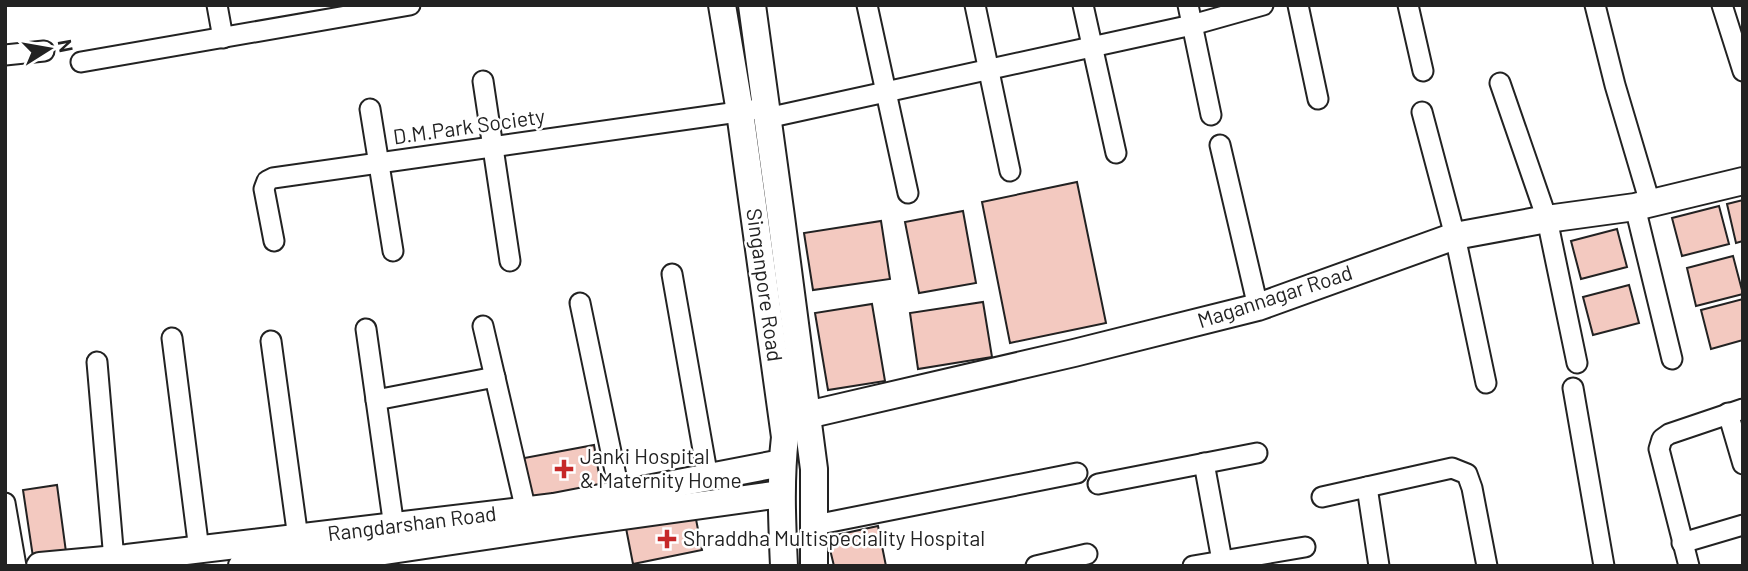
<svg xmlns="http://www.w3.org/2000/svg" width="1748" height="571" viewBox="0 0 1748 571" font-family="Barlow,sans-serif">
<rect width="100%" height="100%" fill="#fff"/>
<!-- building -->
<g fill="#f3c9c0" stroke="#222" stroke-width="2">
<polygon points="1077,182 1106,323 1010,343 982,202"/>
<polygon points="1743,200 1743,241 1736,243 1727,204"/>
<polygon points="1719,206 1729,244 1682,256 1672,218"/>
<polygon points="963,211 976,283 919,293 905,222"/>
<polygon points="881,221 890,279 813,290 804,233"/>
<polygon points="1617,229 1627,267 1581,279 1571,241"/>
<polygon points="1733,256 1743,294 1696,306 1687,268"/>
<polygon points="1629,285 1639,323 1593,335 1583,297"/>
<polygon points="1743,299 1743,340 1711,349 1701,310"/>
<polygon points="983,302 992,357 918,369 910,313"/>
<polygon points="872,304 885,381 828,390 815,313"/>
<polygon points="594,445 601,486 527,500 519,459"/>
<polygon points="57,485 66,552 33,557 23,490"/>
<polygon points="694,509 702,550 633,564 625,523"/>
<polygon points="878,526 886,566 834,566 827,537"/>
</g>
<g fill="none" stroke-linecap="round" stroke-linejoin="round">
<!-- street casing -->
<g stroke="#222" stroke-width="23">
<g id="street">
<polyline points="217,5 223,38"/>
<polyline points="867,5 908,193"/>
<polyline points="975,5 1010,171"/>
<polyline points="1083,5 1116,153"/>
<polyline points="1188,5 1211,115"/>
<polyline points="1298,5 1318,99"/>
<polyline points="1408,5 1423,71"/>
<polyline points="1595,5 1615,85 1650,203"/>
<polyline points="1722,5 1743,71"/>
<polyline points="5,55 44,51"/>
<polyline points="81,62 410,5"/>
<polyline points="483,81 510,261"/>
<polyline points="1500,83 1547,219 1577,363"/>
<polyline points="370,109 393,251"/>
<polyline points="1422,112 1455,236 1486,383"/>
<polyline points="767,118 1192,25 1263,5"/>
<polyline points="1220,145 1258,307"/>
<polyline points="1635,207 1672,359"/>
<polyline points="274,241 264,189 267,181 273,178 752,110"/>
<polyline points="672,274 708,478"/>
<polyline points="580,303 620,495"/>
<polyline points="483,326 526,511"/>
<polyline points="366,329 394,527"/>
<polyline points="172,338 199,550"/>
<polyline points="271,341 298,538"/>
<polyline points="97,362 114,560"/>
<polyline points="1573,388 1604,566"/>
<polyline points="376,400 495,377"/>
<polyline points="1728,413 1743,464"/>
<polyline points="1204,463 1223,566"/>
<polyline points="1098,484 1257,453"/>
<polyline points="1367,487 1379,566"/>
<polyline points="1322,497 1452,468 1467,474 1472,488 1487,566"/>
<polyline points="5,503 16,566"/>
<polyline points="815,525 1077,473"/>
<polyline points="1682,543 1743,525"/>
<polyline points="1036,566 1087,554"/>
<polyline points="1193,566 1305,547"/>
<polyline points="1689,566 1659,449 1662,439 1669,434 1743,409"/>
</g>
</g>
<!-- secondary casing -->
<g stroke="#222" stroke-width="30">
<g id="secondary">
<path d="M 722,5 L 740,112 L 785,437 C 780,480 782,522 784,566"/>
<polyline points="752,5 781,217 814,469 814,566"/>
<polyline points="807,415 1074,353 1258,307 1455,236 1547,219 1635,207 1743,181"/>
<polyline points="40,566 127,558 554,507 782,463"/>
<polyline points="242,566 378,552 573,523 781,494"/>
</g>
</g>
<!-- street -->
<use href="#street" stroke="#fff" stroke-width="19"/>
<!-- secondary -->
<use href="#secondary" stroke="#fff" stroke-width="26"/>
</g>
<!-- markers -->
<g fill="#c62828" stroke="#fff" stroke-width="2.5">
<path d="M560.5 458.5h7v7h7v7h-7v7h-7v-7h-7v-7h7z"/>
<path d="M663.5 528.5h7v7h7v7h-7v7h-7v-7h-7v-7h7z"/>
</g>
<g text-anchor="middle" stroke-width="5" stroke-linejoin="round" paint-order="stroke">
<!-- street labels -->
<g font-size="21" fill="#222" stroke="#fff">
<text transform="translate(469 127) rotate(-8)" y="7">D.M.Park Society</text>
<text transform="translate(764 285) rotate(82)" y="7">Singanpore Road</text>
<text transform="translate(1275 297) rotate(-18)" y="7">Magannagar Road</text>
<text transform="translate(412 524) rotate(-7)" y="7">Rangdarshan Road</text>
</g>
<!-- poi labels -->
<g font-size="21" fill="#222" stroke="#fff" text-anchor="start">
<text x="580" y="464">Janki Hospital<tspan x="580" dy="24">&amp; Maternity Home</tspan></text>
<text x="683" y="546">Shraddha Multispeciality Hospital</text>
</g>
</g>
<!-- border -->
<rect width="1748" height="571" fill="none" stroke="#222222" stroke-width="14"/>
<!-- north arrow -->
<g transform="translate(49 49) rotate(79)" stroke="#ffffff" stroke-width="5" paint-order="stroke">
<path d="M0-5L12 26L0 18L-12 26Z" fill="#222222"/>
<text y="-10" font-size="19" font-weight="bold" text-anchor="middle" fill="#222222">N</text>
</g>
</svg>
